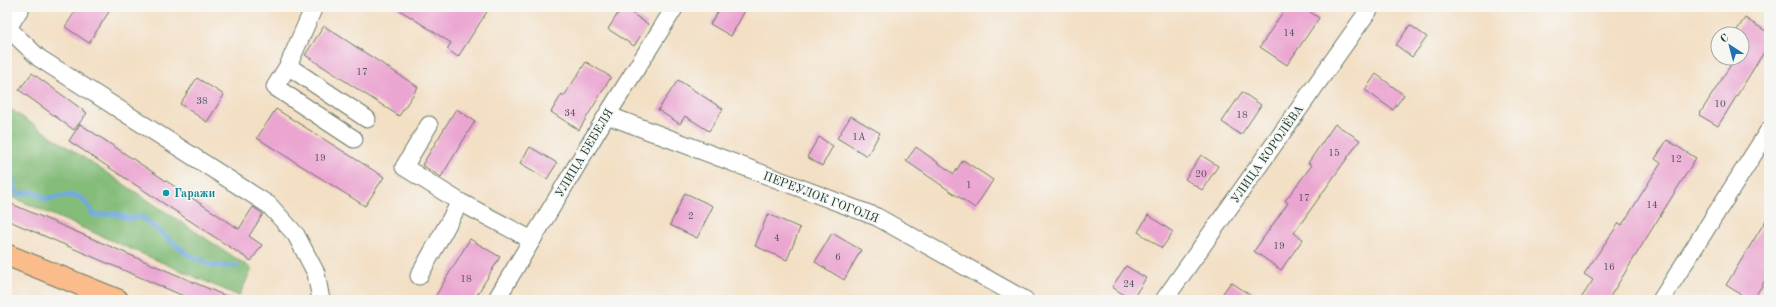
<svg xmlns="http://www.w3.org/2000/svg" width="1776" height="307" viewBox="0 0 1776 307" font-family="'Old Standard TT',serif">
<rect width="100%" height="100%" fill="#f6f6f2"/>
<filter id="ink" filterUnits="userSpaceOnUse"><feTurbulence type="fractalNoise" baseFrequency=".025" numOctaves="2"/><feDisplacementMap in="SourceGraphic" scale="8" xChannelSelector="R" yChannelSelector="G"/><feConvolveMatrix kernelMatrix="1 2 1 2 8 2 1 2 1" color-interpolation-filters="sRGB"/></filter>
<filter id="wash" filterUnits="userSpaceOnUse"><feTurbulence type="fractalNoise" baseFrequency=".012" numOctaves="4" result="noise"/><feDisplacementMap in="SourceGraphic" scale="16" xChannelSelector="R" yChannelSelector="G"/><feGaussianBlur stdDeviation="0.9" result="paint"/><feColorMatrix in="noise" values="0 0 0 0 0 0 0 0 0 0 0 0 0 0 0 0 0 1.4 0 .05"/><feComposite in="paint" operator="in"/></filter>
<g filter="url(#wash)">
<rect width="100%" height="100%" fill="#f3dfc4"/>
<!-- forest -->
<polygon fill="#84bc79" stroke="#527c56" points="7,107 252,269 239,296 7,195"/>
<g fill="none" stroke-linecap="round" stroke-linejoin="round">
<!-- stream -->
<path stroke="#71a9e0" stroke-width="5" d="M 7,154 C 16,167 8,187 18,194 L 33,192 L 46,199 C 60,198 76,189 87,204 C 90,208 91,211 94,215 C 107,216 116,210 128,219 L 137,217 L 143,218 L 187,254 L 213,266 L 237,266"/>
</g>
<g id="blocks">
<!-- building -->
<g fill="#eba5d1">
<polygon points="78,7 112,7 89,43 65,27"/>
<polygon points="395,7 490,7 458,57 447,49 451,43"/>
<polygon points="622,7 648,24 634,46 608,29"/>
<polygon points="721,7 747,7 731,36 710,24"/>
<polygon points="1286,7 1303,7 1319,18 1287,65 1260,47"/>
<polygon points="1745,18 1769,33 1769,44 1718,126 1699,115 1735,58 1742,58 1742,34 1735,33"/>
<polygon points="1410,25 1427,37 1412,57 1396,45"/>
<polygon points="324,26 418,87 399,116 305,55"/>
<polygon points="586,62 611,77 579,130 551,112 562,94 564,96"/>
<polygon points="32,73 87,113 74,130 19,90"/>
<polygon points="1376,74 1404,95 1393,110 1365,90"/>
<polygon points="197,78 224,95 207,122 180,104"/>
<polygon points="678,80 723,109 709,131 685,116 680,124 658,110"/>
<polygon points="1242,92 1261,105 1241,135 1222,122"/>
<polygon points="276,109 384,177 365,206 257,138"/>
<polygon points="456,109 475,121 441,177 422,165"/>
<polygon points="851,116 880,133 867,156 837,138"/>
<polygon points="80,124 239,229 253,207 262,213 263,214 249,236 262,245 251,261 69,141"/>
<polygon points="1335,124 1360,140 1294,233 1303,239 1281,270 1254,251 1288,203 1285,201 1312,165 1308,163"/>
<polygon points="819,137 833,146 822,166 807,157"/>
<polygon points="1667,140 1696,158 1608,300 1580,300 1593,280 1584,274 1619,223 1622,225 1661,163 1655,159"/>
<polygon points="530,147 557,163 547,179 520,163"/>
<polygon points="916,147 954,174 963,160 993,180 975,208 906,161"/>
<polygon points="1201,155 1218,166 1202,190 1185,179"/>
<polygon points="685,193 713,206 697,238 670,225"/>
<polygon points="7,202 235,300 193,300 7,220"/>
<polygon points="768,214 800,228 787,260 755,246"/>
<polygon points="1148,215 1173,232 1162,248 1138,232"/>
<polygon points="1769,215 1769,274 1753,300 1750,300 1726,285"/>
<polygon points="832,233 861,250 844,280 815,262"/>
<polygon points="470,239 500,257 474,300 433,300"/>
<polygon points="1126,266 1146,278 1132,300 1112,287"/>
<polygon points="1231,282 1257,300 1218,300"/>
</g>
</g>
</g>
<g filter="url(#ink)">
<use href="#blocks" fill-opacity="0" stroke="#697666" stroke-width="1"/>
<g fill="none" stroke-linecap="round" stroke-linejoin="round">
<!-- minor casing -->
<g stroke="#697666" stroke-width="19">
<g id="minor">
<polyline points="21,7 8,28 39,58 269,205 296,235 316,273 321,300"/>
<polyline points="314,7 288,66 275,87 354,139"/>
<polyline points="288,66 367,119"/>
<polyline points="607,115 877,217 1025,300"/>
<polyline points="429,125 404,167 460,202 532,240"/>
<polyline points="419,276 460,202"/>
<polyline points="496,300 607,115 675,7"/>
<polyline points="1164,300 1371,7"/>
<polyline points="1661,300 1769,130"/>
</g>
</g>
<!-- major casing -->
<g stroke="#697666" stroke-width="23">
<polyline id="major" points="7,255 118,300"/>
</g>
<!-- minor -->
<use href="#minor" stroke="#fff" stroke-width="17"/>
<!-- major -->
<use href="#major" stroke="#fabc8b" stroke-width="21"/>
</g>
</g>
<!-- markers -->
<circle fill="#0f9aa8" stroke="#f6f6f2" stroke-width="1.5" cx="166" cy="193" r="4"/>
<g text-anchor="middle" stroke-width="3" stroke-linejoin="round" paint-order="stroke">
<!-- number labels -->
<g font-size="10" fill="#52575b">
<text x="1289" y="36">14</text>
<text x="362" y="75">17</text>
<text x="202" y="104">38</text>
<text x="1720" y="107">10</text>
<text x="570" y="116">34</text>
<text x="1242" y="118">18</text>
<text x="859" y="140">1А</text>
<text x="1334" y="156">15</text>
<text x="320" y="161">19</text>
<text x="1676" y="162">12</text>
<text x="1201" y="177">20</text>
<text x="969" y="188">1</text>
<text x="1304" y="201">17</text>
<text x="1652" y="208">14</text>
<text x="691" y="219">2</text>
<text x="777" y="241">4</text>
<text x="1279" y="249">19</text>
<text x="838" y="260">6</text>
<text x="1609" y="270">16</text>
<text x="466" y="282">18</text>
<text x="1129" y="287">24</text>
</g>
<!-- street labels -->
<g font-size="12" fill="#1f3d34" stroke="#f6f6f2">
<text transform="translate(584 153) rotate(-59)" y="4">УЛИЦА БЕБЕЛЯ</text>
<text transform="translate(1267 154) rotate(-55)" y="4">УЛИЦА КОРОЛЁВА</text>
<text transform="translate(821 197) rotate(21)" y="4">ПЕРЕУЛОК ГОГОЛЯ</text>
</g>
<!-- culture labels -->
<g font-size="12" font-weight="bold" fill="#0d838f" stroke="#f6f6f2" text-anchor="start">
<text x="174" y="197">Гаражи</text>
</g>
</g>
<!-- margin -->
<rect width="1776" height="307" fill="none" stroke="#f6f6f2" stroke-width="24"/>
<!-- north arrow -->
<g transform="translate(1730 46) rotate(324)"><circle r="19" fill="#f6f6f2" stroke="#a0aca6"/>
<path d="M0-3L7 15L0 10L-7 15Z" fill="#1f6fb2"/>
<text y="-6" font-size="11" font-weight="bold" text-anchor="middle" fill="#1f3d34">С</text>
</g>
</svg>
